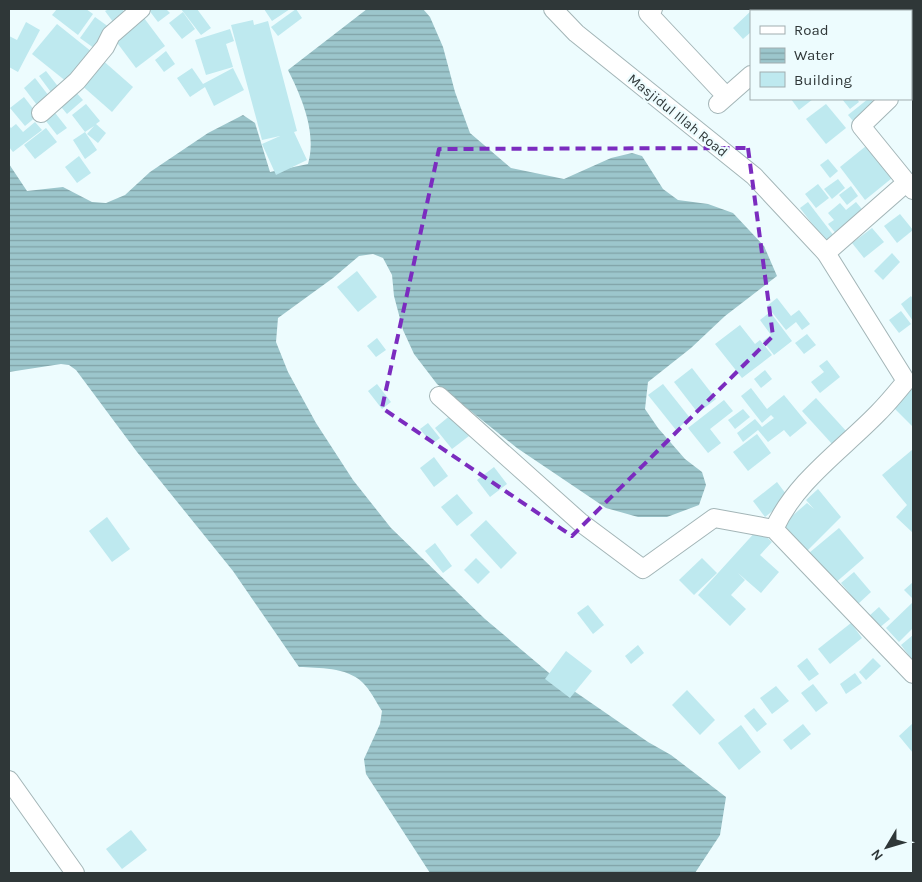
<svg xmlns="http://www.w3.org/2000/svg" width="922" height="882" viewBox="0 0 922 882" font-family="Karla,sans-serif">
<defs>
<pattern id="water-rules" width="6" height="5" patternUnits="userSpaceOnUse" patternTransform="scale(1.25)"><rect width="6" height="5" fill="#9cc6cc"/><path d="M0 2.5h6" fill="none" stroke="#80a2a7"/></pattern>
</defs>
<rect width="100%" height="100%" fill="#edfcfe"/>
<!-- water -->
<path fill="url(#water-rules)" d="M 367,9 L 423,9 L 430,17 L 443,47 L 455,92 L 470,133 L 511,168 L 564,179 L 611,158 L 632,153 L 642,156 L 663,189 L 678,200 L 708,204 L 733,213 L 764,246 L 777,276 L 725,316 L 691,348 L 648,382 L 645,409 L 658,428 L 685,459 L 702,472 L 706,485 L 699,505 L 667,517 L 638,517 L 606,508 L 517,448 L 437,384 L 414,354 L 403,330 L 394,296 L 392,275 L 383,258 L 373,254 L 359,256 L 333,278 L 278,318 L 276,342 L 288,372 L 316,423 L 353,480 L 391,528 L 485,619 L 555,678 L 648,742 L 671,755 L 726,797 L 720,835 L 695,873 L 430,873 L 366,774 L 364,759 L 380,724 L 382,711 C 376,702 370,689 362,682 C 346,667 319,668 299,667 L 233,571 L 137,452 L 76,370 L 69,365 L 61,364 L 9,372 L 9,164 L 27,191 L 63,187 L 92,202 L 106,203 L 125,195 L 150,172 L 208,133 L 243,115 L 255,123 L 270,172 L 308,164 C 317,133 302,98 288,70 Z"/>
<!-- building -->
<g fill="#bee9ef">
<polygon points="57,9 86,9 93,14 78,35 52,15"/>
<polygon points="109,9 122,9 129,17 116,26 105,11"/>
<polygon points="148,9 166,9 170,13 158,22"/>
<polygon points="181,9 197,9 211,28 201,35"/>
<polygon points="264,9 290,9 272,21"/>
<polygon points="296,9 302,18 278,36 271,27"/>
<polygon points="754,9 757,11 751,11 751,32 743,39 733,28 753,9"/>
<polygon points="183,12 195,29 182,39 169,23"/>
<polygon points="141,14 165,46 136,68 112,36"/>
<polygon points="95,17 113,30 98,51 80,38"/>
<polygon points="253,20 254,25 268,21 297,131 294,132 307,160 276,175 262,144 280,136 262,140 231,25"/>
<polygon points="26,22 40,30 18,72 9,67 9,36 17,40"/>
<polygon points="57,24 92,52 67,82 32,54"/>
<polygon points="230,29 234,41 226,44 233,67 206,75 195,40"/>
<polygon points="166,51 175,64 164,72 155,60"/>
<polygon points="100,58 133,87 112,112 79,83"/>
<polygon points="192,68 203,84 233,68 244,90 214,106 205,87 190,97 177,78"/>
<polygon points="46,71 60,89 53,95 39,76"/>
<polygon points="35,78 52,100 40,109 24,88"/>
<polygon points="73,89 83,100 67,114 57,102"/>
<polygon points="24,97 38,115 25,126 10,108"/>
<polygon points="791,99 813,99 799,110"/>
<polygon points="842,99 857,99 859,102 850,109"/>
<polygon points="868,99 871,99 885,115 863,133 848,115"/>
<polygon points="86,104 100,121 96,124 106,133 98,143 87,134 94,126 85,132 97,150 85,159 73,140 85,132 72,115"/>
<polygon points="826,104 846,128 826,144 806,119"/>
<polygon points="52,109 67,128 57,135 42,116"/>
<polygon points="35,122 42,130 13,152 9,147 9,126 11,128 16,124 23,132"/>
<polygon points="46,128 57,142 35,159 24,145"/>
<polygon points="871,142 897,174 865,200 840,167"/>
<polygon points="79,156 91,173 77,183 65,167"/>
<polygon points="828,159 838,171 830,178 820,165"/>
<polygon points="838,179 845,188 832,199 824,189"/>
<polygon points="818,184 829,198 816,208 805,194"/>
<polygon points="851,186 858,196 847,205 839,195"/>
<polygon points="808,202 834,236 826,242 800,208"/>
<polygon points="856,202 866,214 838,236 828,224 834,220 828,213 840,203 846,210"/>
<polygon points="900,214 913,230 897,243 884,226"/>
<polygon points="872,228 884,242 864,258 852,243"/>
<polygon points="892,253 900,262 883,280 874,271"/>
<polygon points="357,271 377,297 358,312 337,287"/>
<polygon points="911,296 913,299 913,321 901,304"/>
<polygon points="777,298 791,316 799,310 810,324 802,330 796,322 786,330 767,306"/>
<polygon points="901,311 911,324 899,333 889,320"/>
<polygon points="770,312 792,341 774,355 763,341 771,335 760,320"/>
<polygon points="740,325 755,344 760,340 772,355 742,378 715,344"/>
<polygon points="807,334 816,345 804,354 795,343"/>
<polygon points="377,338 386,350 376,357 367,346"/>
<polygon points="827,360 840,377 820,393 811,382 824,372 819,366"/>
<polygon points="692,368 716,399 698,413 674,382"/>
<polygon points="765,370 772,379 761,388 754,379"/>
<polygon points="913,381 913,427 890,404"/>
<polygon points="377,384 391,402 382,409 368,391"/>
<polygon points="663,384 690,418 676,430 648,395"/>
<polygon points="751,388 767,409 784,395 807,423 790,437 784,430 768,442 758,430 743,442 737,433 755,419 762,427 774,418 771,415 762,423 741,396"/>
<polygon points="816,398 847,432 833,445 802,411"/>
<polygon points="724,400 733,411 710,429 721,443 708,453 688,428"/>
<polygon points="743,409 750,417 735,429 728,420"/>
<polygon points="452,414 469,436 452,449 435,428"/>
<polygon points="428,423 440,438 432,444 420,429"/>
<polygon points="757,434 771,453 748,471 733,452"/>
<polygon points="912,450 913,451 913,533 896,517 907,505 882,475"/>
<polygon points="434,457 448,476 434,487 420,468"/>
<polygon points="494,467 507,484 490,497 477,480"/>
<polygon points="777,482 789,498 765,517 753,501"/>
<polygon points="818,489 841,517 807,551 783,524 807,503 814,509 806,500"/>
<polygon points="457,494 473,513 457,526 441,507"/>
<polygon points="107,517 130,549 112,562 89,531"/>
<polygon points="486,520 517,553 501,569 470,535"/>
<polygon points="839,528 864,558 834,584 809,553"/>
<polygon points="758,529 772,542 760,555 779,572 761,593 738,573 745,580 731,595 746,609 730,626 698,595"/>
<polygon points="435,543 452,566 443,573 425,551"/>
<polygon points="476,558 490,572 478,584 464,570"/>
<polygon points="702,558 717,573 694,595 679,580"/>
<polygon points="854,572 871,592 858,604 841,583"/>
<polygon points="913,582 913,599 904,590"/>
<polygon points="913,602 913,628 899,642 886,628"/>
<polygon points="588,605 604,625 593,634 577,613"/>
<polygon points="879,607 890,619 879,628 869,616"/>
<polygon points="851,623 862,638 830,664 818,649"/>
<polygon points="913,635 913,661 901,645"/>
<polygon points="638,645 644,653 631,664 625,656"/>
<polygon points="566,651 592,671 570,698 545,679"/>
<polygon points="807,658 819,674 809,681 797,666"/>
<polygon points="873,658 881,666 866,680 859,672"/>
<polygon points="855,673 862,683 846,694 840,684"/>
<polygon points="813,684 828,703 816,712 801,693"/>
<polygon points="776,686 789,701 772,714 760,698"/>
<polygon points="687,690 715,720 700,735 672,705"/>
<polygon points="754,708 767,724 757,732 744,716"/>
<polygon points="913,723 913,753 899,736"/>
<polygon points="803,724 811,734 791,750 783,740"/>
<polygon points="741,725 761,752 739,770 718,743"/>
<polygon points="131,830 147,850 122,869 106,849"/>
</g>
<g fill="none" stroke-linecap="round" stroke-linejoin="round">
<!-- street casing -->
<g stroke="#a3b5b7" stroke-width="20">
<g id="street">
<path d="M 553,9 L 576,33 L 754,176 L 826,253 L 906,381 C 897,392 888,403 878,413 C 841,451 796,481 774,529"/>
<polyline points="653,9 648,13 726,96"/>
<polyline points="808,9 810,11"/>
<polyline points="842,9 845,11"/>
<polyline points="824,11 827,9"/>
<polyline points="889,99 861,126 913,190"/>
<polyline points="718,104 751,75"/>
<polyline points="41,113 77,81 105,47 111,35 141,9"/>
<polyline points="826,253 907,182"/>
<polyline points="439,396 580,522 643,569 714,518 774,529 913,674"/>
<polyline points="9,780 75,873"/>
</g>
</g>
<!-- street -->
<use href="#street" stroke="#fff" stroke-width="18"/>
</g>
<!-- marked area -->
<path fill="none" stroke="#7b2cbf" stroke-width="4" stroke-dasharray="10 6" stroke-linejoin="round" d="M 748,148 L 773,336 L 572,536 L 382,408 L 439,149 Z"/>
<g text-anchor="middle" stroke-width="4.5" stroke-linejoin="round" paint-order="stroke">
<!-- street labels -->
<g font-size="14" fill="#2f3738" stroke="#edfcfe">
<text transform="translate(678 115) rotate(39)" y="5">Masjidul Illah Road</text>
</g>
</g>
<!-- border -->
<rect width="922" height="882" fill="none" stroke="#2f3738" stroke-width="20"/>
<!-- legend -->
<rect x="750" y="10" width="162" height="90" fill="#edfcfe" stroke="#a1adaf"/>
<rect x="760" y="26" width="25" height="8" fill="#ffffff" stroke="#a1adaf"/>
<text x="794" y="35" font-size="15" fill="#2f3738">Road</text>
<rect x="760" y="48" width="25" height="15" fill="url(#water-rules)" stroke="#a1adaf"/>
<text x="794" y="60" font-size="15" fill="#2f3738">Water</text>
<rect x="760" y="72" width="25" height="15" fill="#bee9ef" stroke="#a1adaf"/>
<text x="794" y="85" font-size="15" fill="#2f3738">Building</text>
<!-- north arrow -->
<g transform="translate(887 847) rotate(232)" stroke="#edfcfe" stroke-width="4" paint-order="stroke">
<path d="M0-4L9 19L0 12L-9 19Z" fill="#2f3738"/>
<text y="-8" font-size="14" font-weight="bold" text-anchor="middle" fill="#2f3738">N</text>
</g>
</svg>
